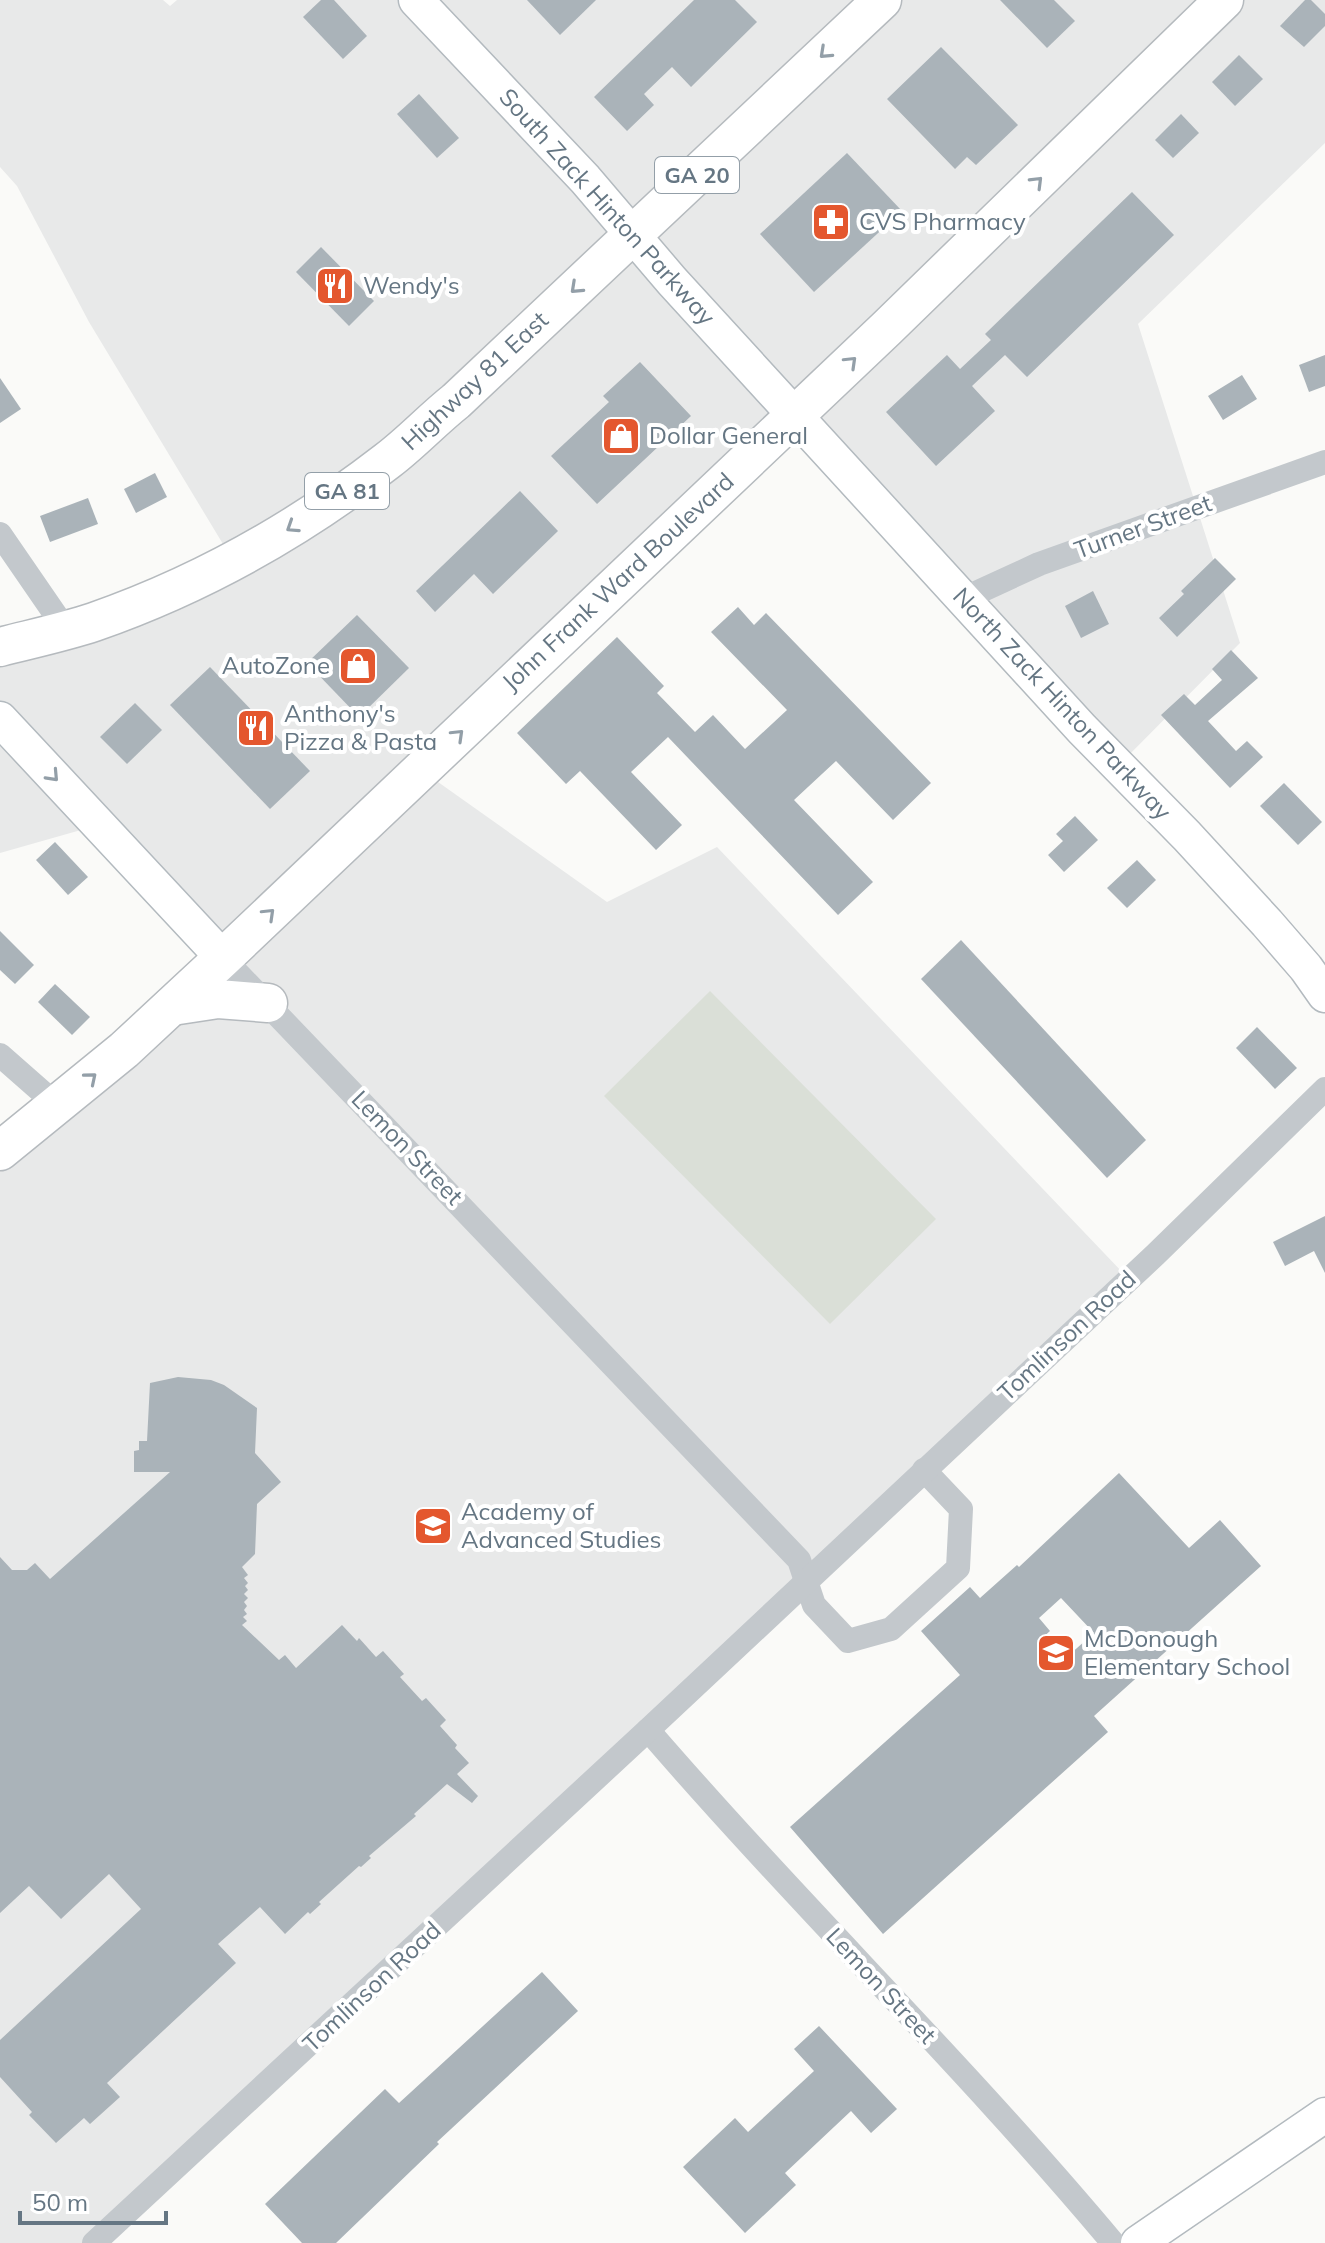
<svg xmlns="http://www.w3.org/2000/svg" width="1325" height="2243" viewBox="0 0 1325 2243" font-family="Mulish,sans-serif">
<rect width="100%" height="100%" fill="#fafaf8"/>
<!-- built -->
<polygon fill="#e8e9e9" points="0,0 163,0 170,6 177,0 1325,0 1325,143 1138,324 1240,643 1118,766 803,419 438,782 607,902 717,847 1125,1275 94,2243 0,2243 0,1161 226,955 95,826 0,853 0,655 229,554 89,322 17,186 0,167"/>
<!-- green -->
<polygon fill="#dadfd7" points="710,991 936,1219 830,1324 604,1096"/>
<!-- building -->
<g fill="#aab3b9" fill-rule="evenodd">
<polygon points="321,0 334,0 367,36 343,59 303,17"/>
<polygon points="527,0 596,0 560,35"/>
<polygon points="694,0 735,0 757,22 691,87 672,67 644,94 654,105 627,131 594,97"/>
<polygon points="1000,0 1054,0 1075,21 1047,48"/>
<polygon points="1305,0 1311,0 1325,14 1325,26 1304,47 1280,26"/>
<polygon points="941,47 1018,125 976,165 967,157 955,169 887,99"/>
<polygon points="1239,55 1263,79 1235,106 1212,82"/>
<polygon points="419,94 459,138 437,158 397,114"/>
<polygon points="1181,114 1199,133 1173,158 1155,140"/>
<polygon points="847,153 902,211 814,292 760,234"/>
<polygon points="1132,192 1174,235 1027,377 1005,355 972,386 995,411 936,466 886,412 947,355 960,369 991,340 985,334"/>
<polygon points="321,247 374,301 349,326 296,272"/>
<polygon points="1325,355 1325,386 1309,392 1299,365"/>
<polygon points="640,362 691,416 597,504 551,456 609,402 603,396"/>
<polygon points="1242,375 1257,399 1223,420 1208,396"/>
<polygon points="0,378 21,409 0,423"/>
<polygon points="155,473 167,497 136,513 124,489"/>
<polygon points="520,491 558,531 493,594 474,574 435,612 416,591"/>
<polygon points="88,498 98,524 50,542 40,516"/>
<polygon points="1215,558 1236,579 1177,637 1159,618 1184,594 1181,591"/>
<polygon points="1093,591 1109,624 1081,638 1065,606"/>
<polygon points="738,607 754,625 766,613 931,783 893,820 836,761 794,800 873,882 838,915 668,737 631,772 682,825 656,850 580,771 566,784 517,733 617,637 664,686 657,693 695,732 713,715 745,749 787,710 711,632"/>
<polygon points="357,615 409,668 359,717 307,663"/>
<polygon points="1231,650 1258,678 1208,721 1236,751 1247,741 1263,757 1230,788 1161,715 1184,694 1195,705 1222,680 1212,669"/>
<polygon points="210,667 310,771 270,809 170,705"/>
<polygon points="135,703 162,730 127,764 100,737"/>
<polygon points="1284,783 1322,822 1298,845 1260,806"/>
<polygon points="1075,816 1098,840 1064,872 1048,855 1063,841 1056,834"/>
<polygon points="55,842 88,877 68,895 36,860"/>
<polygon points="1137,860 1156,880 1127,908 1107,888"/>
<polygon points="0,931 34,965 15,984 0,970"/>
<polygon points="961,940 1146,1140 1107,1178 921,979"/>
<polygon points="55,984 90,1017 72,1035 38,1002"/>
<polygon points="1257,1027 1297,1068 1275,1089 1236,1048"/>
<polygon points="1325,1216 1325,1273 1314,1251 1285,1266 1273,1242"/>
<polygon points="178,1377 211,1380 224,1385 257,1408 255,1453 281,1482 257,1504 255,1554 242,1567 248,1575 244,1578 248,1583 245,1586 248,1590 244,1594 248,1598 244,1602 247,1606 244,1610 247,1614 243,1617 247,1621 242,1625 279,1660 285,1655 296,1668 342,1625 357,1641 359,1638 376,1657 383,1651 404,1674 400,1677 422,1701 426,1698 446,1720 440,1726 457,1745 455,1748 469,1763 457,1774 478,1796 472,1803 447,1784 414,1814 416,1816 369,1856 371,1858 361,1867 359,1866 319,1902 321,1904 310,1914 308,1912 285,1934 260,1907 218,1944 236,1963 107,2083 120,2097 90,2124 84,2118 56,2143 29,2115 32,2112 0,2077 0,2040 141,1909 109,1874 61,1919 29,1886 0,1913 0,1557 12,1570 27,1570 35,1563 50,1579 170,1472 134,1472 134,1451 139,1450 139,1441 147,1441 150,1383"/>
<path d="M 1119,1473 L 1189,1548 L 1220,1520 L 1261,1566 L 1094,1716 L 1108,1732 L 883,1934 L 790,1827 L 960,1675 L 921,1631 L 970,1587 L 980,1598 L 1017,1565 L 1019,1567 ZM 1061,1598 L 1094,1633 L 1060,1663 L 1040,1640 L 1050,1631 L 1039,1618 Z"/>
<polygon points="542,1972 578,2011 437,2142 439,2144 336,2243 302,2243 265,2204 385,2089 399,2103"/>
<polygon points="819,2026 897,2109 871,2133 851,2111 785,2173 796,2185 745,2233 683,2167 735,2118 748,2132 814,2071 794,2049"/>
</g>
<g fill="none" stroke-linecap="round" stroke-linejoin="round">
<!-- secondary casing -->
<g stroke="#b3babf" stroke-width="37">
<g id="secondary">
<polyline points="416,0 585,179 672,281 1082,729 1187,836 1267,923 1306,968 1325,995"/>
<polyline points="0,719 223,958"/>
<polyline points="1138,2243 1325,2115"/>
</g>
</g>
<!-- primary casing -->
<g stroke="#b5babe" stroke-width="41">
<g id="primary">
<path d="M 0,647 C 31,639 64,632 94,622 C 200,585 298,530 387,461 C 411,443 432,420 456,401 L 882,0"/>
<polyline points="172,1006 218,999 268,1003"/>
<polyline points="0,1151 124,1050 223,958 887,328 1224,0"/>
</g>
</g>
<!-- street -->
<g stroke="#c3c8cc" stroke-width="24">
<polyline points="0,534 66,630"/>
<polyline points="963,599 1039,564 1325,462"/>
<polyline points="223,958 799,1560 814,1605 848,1641 891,1629 958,1568 961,1509 924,1470"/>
<polyline points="0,1055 58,1106"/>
<path d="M 648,1730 C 799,1905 965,2066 1113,2243"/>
<polyline points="94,2243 648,1730 1155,1255 1325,1089"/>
</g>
<!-- secondary -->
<use href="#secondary" stroke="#fff" stroke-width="34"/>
<!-- primary -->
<use href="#primary" stroke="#fff" stroke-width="38"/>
</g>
<!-- one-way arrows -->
<defs><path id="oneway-chevron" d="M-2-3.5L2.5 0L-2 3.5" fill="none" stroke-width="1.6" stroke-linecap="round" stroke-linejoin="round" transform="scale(2)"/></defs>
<g stroke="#939fa8">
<use href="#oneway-chevron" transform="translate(825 53) rotate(137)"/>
<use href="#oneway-chevron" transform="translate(1037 182) rotate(-45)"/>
<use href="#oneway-chevron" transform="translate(576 288) rotate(137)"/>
<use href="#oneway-chevron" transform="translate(851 362) rotate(-44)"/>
<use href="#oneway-chevron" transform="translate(292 527) rotate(147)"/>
<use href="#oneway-chevron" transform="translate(458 735) rotate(-44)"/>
<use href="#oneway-chevron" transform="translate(53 776) rotate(47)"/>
<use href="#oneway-chevron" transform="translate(269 914) rotate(-44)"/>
<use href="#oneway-chevron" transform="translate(91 1078) rotate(-40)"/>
</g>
<!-- icons -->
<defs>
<g id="pharmacy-square" transform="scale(2)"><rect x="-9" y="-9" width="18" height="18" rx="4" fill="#e4572e" stroke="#fff"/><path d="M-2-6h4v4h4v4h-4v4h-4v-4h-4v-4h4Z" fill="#fff"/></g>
<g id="restaurant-square" transform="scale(2)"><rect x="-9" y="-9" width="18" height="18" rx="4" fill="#e4572e" stroke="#fff"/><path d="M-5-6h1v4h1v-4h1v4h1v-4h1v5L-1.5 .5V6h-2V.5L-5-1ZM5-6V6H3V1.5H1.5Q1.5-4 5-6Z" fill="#fff"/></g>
<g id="shop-square" transform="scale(2)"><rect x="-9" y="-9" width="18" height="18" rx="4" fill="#e4572e" stroke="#fff"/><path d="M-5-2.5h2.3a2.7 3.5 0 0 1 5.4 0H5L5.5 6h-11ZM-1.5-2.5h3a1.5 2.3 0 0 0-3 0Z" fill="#fff"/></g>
<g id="school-square" transform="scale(2)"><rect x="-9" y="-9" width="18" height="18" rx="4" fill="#e4572e" stroke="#fff"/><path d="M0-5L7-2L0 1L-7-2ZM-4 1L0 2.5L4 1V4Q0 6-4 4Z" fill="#fff"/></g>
</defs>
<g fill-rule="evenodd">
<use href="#pharmacy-square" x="831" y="222"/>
<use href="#restaurant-square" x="335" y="286"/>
<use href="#shop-square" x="621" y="436"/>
<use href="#shop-square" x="358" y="666"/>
<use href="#restaurant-square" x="256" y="728"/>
<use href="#school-square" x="433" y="1526"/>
<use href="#school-square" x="1056" y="1653"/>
</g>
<g text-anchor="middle" stroke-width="8" stroke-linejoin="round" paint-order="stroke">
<!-- shield labels -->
<g fill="#fff" stroke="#939fa8" stroke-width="2">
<rect x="655" y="157" width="84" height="36" rx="6"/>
<rect x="305" y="473" width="84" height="36" rx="6"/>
</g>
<g font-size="22" font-weight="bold" fill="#657683">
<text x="697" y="183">GA 20</text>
<text x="347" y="499">GA 81</text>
</g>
<!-- street labels -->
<g font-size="24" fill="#657683" stroke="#fff">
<text transform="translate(607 207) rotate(48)" y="8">South Zack Hinton Parkway</text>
<text transform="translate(475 381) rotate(-43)" y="8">Highway 81 East</text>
<text transform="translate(1143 527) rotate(-20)" y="8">Turner Street</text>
<text transform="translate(618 582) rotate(-43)" y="8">John Frank Ward Boulevard</text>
<text transform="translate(1062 704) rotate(47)" y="8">North Zack Hinton Parkway</text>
<text transform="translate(407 1148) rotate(46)" y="8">Lemon Street</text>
<text transform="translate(1067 1336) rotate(-43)" y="8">Tomlinson Road</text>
<text transform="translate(881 1986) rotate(47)" y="8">Lemon Street</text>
<text transform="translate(372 1987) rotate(-43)" y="8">Tomlinson Road</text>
</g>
<!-- poi labels -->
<g font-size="24" fill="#657683" stroke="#fff" text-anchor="start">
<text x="859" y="230">CVS Pharmacy</text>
<text x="363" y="294">Wendy's</text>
<text x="649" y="444">Dollar General</text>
<text x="330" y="674" text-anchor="end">AutoZone</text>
<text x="284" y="722">Anthony's<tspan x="284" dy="28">Pizza &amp; Pasta</tspan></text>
<text x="461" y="1520">Academy of<tspan x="461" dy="28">Advanced Studies</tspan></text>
<text x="1084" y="1647">McDonough<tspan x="1084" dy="28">Elementary School</tspan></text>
</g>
</g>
<!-- scale -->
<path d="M20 2211v12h146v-12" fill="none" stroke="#657683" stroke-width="4"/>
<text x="32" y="2211" font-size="24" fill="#657683" stroke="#ffffff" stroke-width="6" paint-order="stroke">50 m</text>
</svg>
